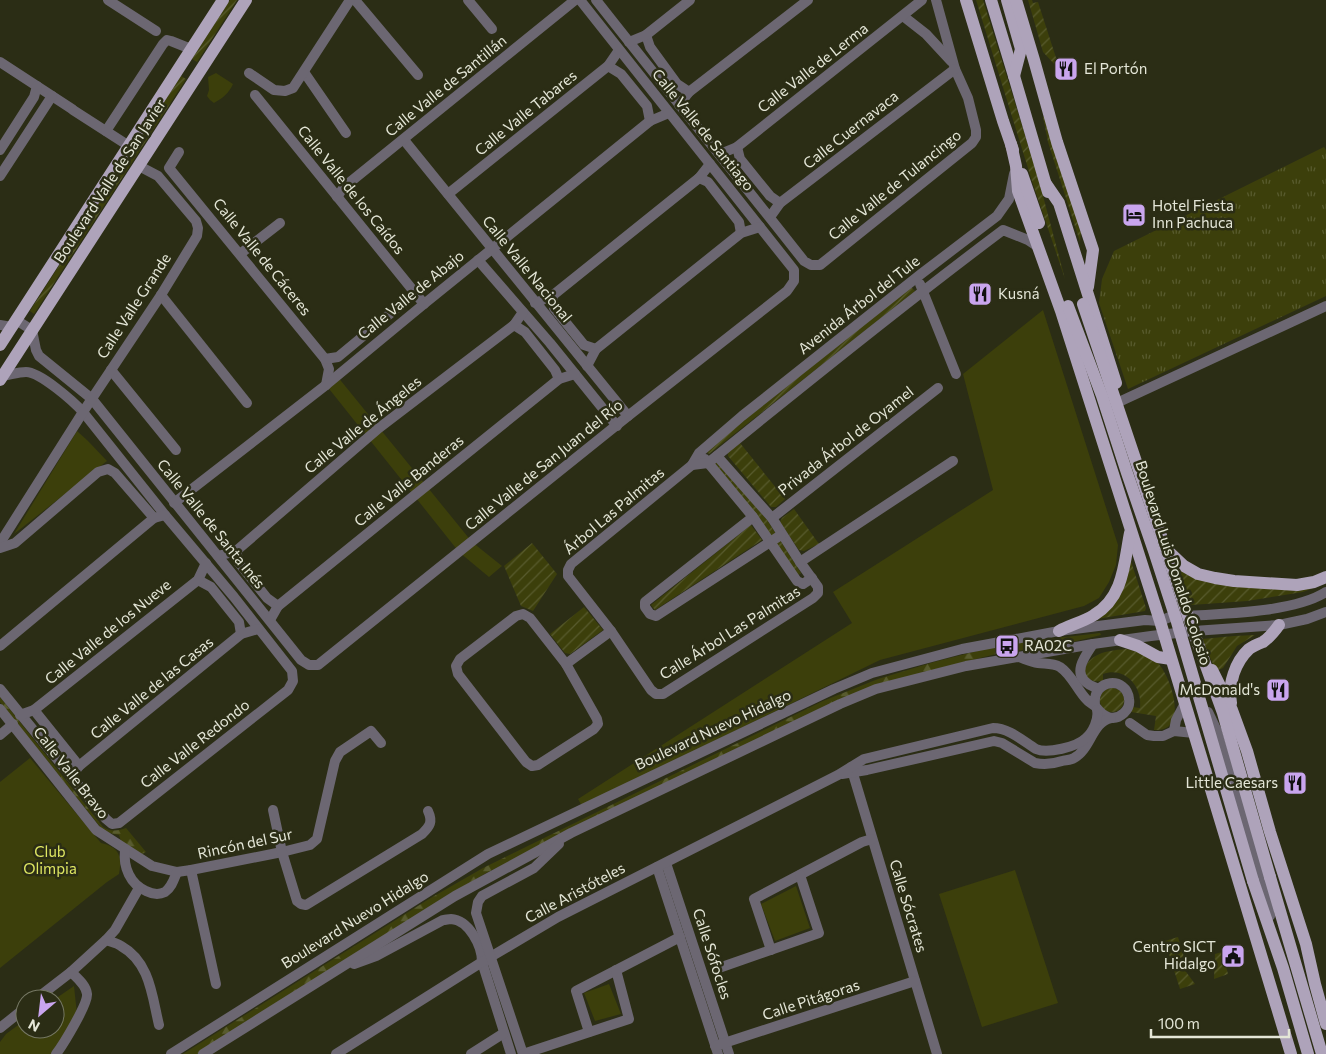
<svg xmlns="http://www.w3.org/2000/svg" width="1326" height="1054" viewBox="0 0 1326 1054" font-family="Commissioner,sans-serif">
<defs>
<pattern id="grass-tufts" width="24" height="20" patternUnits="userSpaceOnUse" patternTransform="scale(1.25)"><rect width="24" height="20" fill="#3c3f0b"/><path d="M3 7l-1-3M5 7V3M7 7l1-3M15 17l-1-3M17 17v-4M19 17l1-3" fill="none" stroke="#585b2e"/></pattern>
<pattern id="forest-firs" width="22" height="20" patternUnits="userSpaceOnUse" patternTransform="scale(1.25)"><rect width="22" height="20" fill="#3c3f0b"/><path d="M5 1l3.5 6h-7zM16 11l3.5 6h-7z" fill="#585b2e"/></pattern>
<pattern id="garden-furrows" width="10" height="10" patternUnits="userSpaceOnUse" patternTransform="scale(1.25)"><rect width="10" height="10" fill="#3c3f0b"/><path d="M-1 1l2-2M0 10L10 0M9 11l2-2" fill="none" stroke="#585b2e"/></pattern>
</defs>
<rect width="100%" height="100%" fill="#2b2d15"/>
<!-- grass -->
<polygon fill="url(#grass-tufts)" points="1324,147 1326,150 1326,296 1128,389 1099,303 1102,279 1114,251"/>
<!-- forest -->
<g fill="url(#forest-firs)">
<polygon points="1100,633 1101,635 1064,644 996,654 936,669 881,686 573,830 486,873 433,905 197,1054 183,1054 429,899 483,868 823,701 878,679 934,662 993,647 1031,641"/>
<path d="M 0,697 L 103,827 C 110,832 118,831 126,828 L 146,852 L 142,854 L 121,841 L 119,835 L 105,832 L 102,829 L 0,702 Z"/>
</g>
<!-- park -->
<g fill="#3c3f0b">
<path d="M 216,73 L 233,84 C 229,93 223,98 214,103 L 210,100 L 207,96 L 209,90 L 208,77 Z"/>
<polygon points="1043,310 1118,545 1116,565 1109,582 1099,598 1084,606 880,660 582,806 578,799 852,623 833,592 993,490 963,374"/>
<polygon points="337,376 472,542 502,566 489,577 459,552 326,385"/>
<polygon points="77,431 88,441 107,461 14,534"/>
<path d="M 30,758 L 101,843 C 120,847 122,857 119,874 L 107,882 L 0,968 L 0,782 Z"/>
<polygon points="1015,870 1058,1003 982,1027 939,894"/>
<polygon points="796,886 810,928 775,941 761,904"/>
<polygon points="609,984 621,1014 595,1021 584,993"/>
<polygon points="74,986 77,1014 53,1054 0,1054 0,1042 6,1034 25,1020 25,1029 55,1029 55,999"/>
</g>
<!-- garden -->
<g fill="url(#garden-furrows)">
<polygon points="230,0 237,0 197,62 192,59"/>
<polygon points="976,0 983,0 1038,177 1065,279 1031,178"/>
<polygon points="1028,0 1032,0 1033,3 1038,2 1059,67 1057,67 1043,52"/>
<polygon points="181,76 186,79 34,314 30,311"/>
<polygon points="1045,116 1081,233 1080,242 1048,142 1043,117"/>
<polygon points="911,287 915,291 709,454 706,451"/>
<polygon points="740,443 785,499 776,507 771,507 728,456 728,452"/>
<polygon points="717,460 767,520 801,573 797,576 714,462"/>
<polygon points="794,509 819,544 804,551 799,550 780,522 782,518"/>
<polygon points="751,525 762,540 655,610 651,605"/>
<polygon points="532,543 557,574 533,611 521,606 504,566"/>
<polygon points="1130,558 1146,608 1145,611 1097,619"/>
<polygon points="1178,568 1190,574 1326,583 1303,592 1247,601 1191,605"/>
<polygon points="584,607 603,630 570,654 565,653 550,634"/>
<polygon points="1255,635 1237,646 1223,668 1216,671 1202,639 1234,636"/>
<path d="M 1126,649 C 1136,651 1150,655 1158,663 C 1169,675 1183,713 1169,726 C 1164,730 1159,730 1154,730 L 1156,716 L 1131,712 L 1132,707 L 1140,708 C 1143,687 1125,666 1103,674 L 1103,681 C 1099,681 1094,682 1091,680 C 1080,674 1086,662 1094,657 C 1103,651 1115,650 1126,649 Z"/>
<circle cx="1112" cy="700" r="12"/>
<polygon points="1178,937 1184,957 1171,960 1165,941"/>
<polygon points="1222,952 1228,974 1214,979 1215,954"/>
<polygon points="1181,965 1195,984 1180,989 1173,967"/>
</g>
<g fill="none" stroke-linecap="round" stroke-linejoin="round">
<!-- minor -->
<g stroke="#6c6772" stroke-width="10">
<polyline points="108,0 156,31"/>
<polyline points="355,0 418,75"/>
<polyline points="468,0 492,29"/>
<path d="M 596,0 C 665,88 735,173 804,261 L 811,265 L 820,265 L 972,143 L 976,137 L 976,130 L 968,98 L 955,69 L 936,0"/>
<polyline points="903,16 926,34 951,61"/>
<polyline points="646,35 650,47 677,84 689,92"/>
<polyline points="629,42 646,35 690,0"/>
<polyline points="0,62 72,109"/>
<polyline points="608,66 621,74 647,106 650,121"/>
<polyline points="304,72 346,133"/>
<polyline points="249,73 274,90 285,91 293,88 350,0"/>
<polyline points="255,95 424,304"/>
<polyline points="679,105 689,92 808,0"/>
<polyline points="73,110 129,146"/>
<polyline points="106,131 163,44 167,40 171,41 191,49"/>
<polyline points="404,140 628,416"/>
<polyline points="737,147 740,159 770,196 780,203"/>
<polyline points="0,150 34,97 37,86"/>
<polyline points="179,152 169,168 325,359 329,369 326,385"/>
<polyline points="720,154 737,147 922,0"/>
<polyline points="0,176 52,96"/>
<polyline points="699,178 708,182 739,222 741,233"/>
<polyline points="448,194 608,66 619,50"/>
<polyline points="337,197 344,187 575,0"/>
<polyline points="770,217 780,203 955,69"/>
<polyline points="240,254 280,223"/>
<polyline points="478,260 550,343 617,426"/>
<polyline points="920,284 956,374"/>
<polyline points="161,295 247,403"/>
<polyline points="552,296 554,308 584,345 596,349"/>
<polyline points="535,303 552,296 699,178 710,164"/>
<polyline points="16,320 32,330 36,350 39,356 92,399 301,660 309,665 318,665 628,416 787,291 794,281 794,270 580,0"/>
<polyline points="0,325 12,327"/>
<polyline points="514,325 525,332 555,370 559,379"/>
<polyline points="325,359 338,357 415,293"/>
<polyline points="587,366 596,349 741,233 760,227"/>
<polyline points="111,370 176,450"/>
<path d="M 0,374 L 2,376 C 10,375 18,372 26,372 C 40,372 73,401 83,412 L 165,515 L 234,597 L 292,671 L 293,681 L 288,690 L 119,823 L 112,824 L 106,819 L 0,689"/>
<polyline points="1121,401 1326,306"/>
<polyline points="717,456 772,518 800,562 818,587 818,593 813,598 663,694 656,694 651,690 611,631 568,576 568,570 571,564 692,465 699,453 742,416 921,274 997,216 1009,199 1014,174"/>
<polyline points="705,459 753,517 797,581 803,584 812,578"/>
<path d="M 692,465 L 708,463 C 805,384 903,305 1003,230 L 1028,240 L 1037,246"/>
<polyline points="174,503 326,385 424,304 650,121 669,113"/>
<polyline points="753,517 645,602 645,607 650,614 656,616 781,535"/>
<polyline points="772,518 938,388"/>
<polyline points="0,543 83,412 161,295 197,236 198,228 196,221 158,176 139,166"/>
<polyline points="0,548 15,543 98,472 108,469 115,473 154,518"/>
<polyline points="236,551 239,563 267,598 278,606"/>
<polyline points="218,556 236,551 379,428 514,325 523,312"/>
<polyline points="800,562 953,461"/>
<polyline points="198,580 211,587 239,622 241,634"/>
<polygon points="523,614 530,618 566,664 597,719 598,724 594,729 538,765 532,766 526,762 458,674 456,666 460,659 516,616"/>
<polyline points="270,620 278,606 415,495 559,379 575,374"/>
<path d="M 1093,644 C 1086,655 1072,672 1087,683 C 1090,686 1095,687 1098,689"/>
<polyline points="0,646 154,518 165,515"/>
<path d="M 1019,657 C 1025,659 1031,662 1038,663 C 1045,664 1053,663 1060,667 C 1072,675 1077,690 1087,700 C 1089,703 1093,704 1096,707 C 1103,716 1113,723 1124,713 C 1128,709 1130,704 1129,699 C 1127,676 1092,678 1095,705"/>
<polyline points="566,664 611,631"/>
<polyline points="0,709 96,830 152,866 177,872 191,870 282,852 310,845 317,839 335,761 340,752 371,731 381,743"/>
<polyline points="34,710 79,766"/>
<polyline points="1208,712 1217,731 1266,894 1270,916"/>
<polyline points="20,715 34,710 198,580 206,563"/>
<polyline points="1130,723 1147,735 1154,736 1163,736 1174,731 1194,733"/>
<polyline points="1174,731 1176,720 1185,703"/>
<polyline points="0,735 13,724"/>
<polyline points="851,767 937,1054"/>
<path d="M 842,774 L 867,770 L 994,741 L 1002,743 L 1035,763 C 1045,765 1053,764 1062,761 C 1066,760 1071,760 1074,758 C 1091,749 1092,722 1111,718"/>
<polyline points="71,777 79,766 241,634 258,629"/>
<path d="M 273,810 L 282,852 L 297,901 L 301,904 L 306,905 L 422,834 C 430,826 433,822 428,811"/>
<path d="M 125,850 C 123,867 130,884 146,891 C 152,894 159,895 165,892 C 172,887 174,879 177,872"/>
<polyline points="666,863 729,1054"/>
<polyline points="657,867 718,1054"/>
<polyline points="191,870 216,984"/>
<path d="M 106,940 C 111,942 117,943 121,946 C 150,962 152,996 159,1025"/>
<polyline points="771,950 754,899 862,842 872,839"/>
<path d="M 354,964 L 376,956 L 443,920 C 446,920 448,919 451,919 C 469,920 482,946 482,962 L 511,1054"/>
<polyline points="716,969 819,933 800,875"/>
<polyline points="36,999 71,972 106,940 115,930 139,888"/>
<polyline points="0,1028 25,1008"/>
<polyline points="589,1032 576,991 680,937"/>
<polyline points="715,1046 915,981"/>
<path d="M 56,1054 C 63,1045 88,1004 87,994 C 86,985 77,978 71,972"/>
<path d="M 171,1054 L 488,854 L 834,689 L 872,673 L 962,649 L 1059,631 L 1145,620 L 1160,621 L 1170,617 C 1212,614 1292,614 1326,592"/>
<polyline points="203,1054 455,896 571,833 840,704 876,689 966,666 1093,644 1151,636 1194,631 1279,625 1307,619 1326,612"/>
<path d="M 336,1054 L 482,962 L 558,917 L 838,775 L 864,759 L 993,728 C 1009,728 1023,741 1036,749 C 1047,754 1077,747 1086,738 C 1093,732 1099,719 1097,710"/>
<polyline points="471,1054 504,1033"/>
<polyline points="523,1054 476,913 478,902 482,896 534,868 559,844"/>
<polyline points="523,1054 629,1019 616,970"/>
</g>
<!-- major -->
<g stroke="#aea3ba" stroke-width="12">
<polyline points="966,0 1003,121 1013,150"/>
<polyline points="991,0 1014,76 1048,192"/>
<polyline points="1007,0 1021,49 1014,76"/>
<polyline points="1016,0 1034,60 1057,142 1093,250 1088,287"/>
<polyline points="1011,144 1016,166 1018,191 1061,311 1160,621 1291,1054"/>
<polyline points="1022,174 1039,223"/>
<polyline points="1046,184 1059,203 1116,383"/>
<polyline points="0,345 223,0"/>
<polyline points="0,380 246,0"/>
<polyline points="1166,549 1184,566 1198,574 1215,578 1234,581 1297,585 1314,582 1326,577"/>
<path d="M 1059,631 C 1070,625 1083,622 1094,615 C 1124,597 1124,563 1130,533"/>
<polyline points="1120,640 1138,646 1158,657 1171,659"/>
<polyline points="1212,670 1232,710 1247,751 1270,832 1306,944 1315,984 1326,1024"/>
<path d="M 1231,703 C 1228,684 1235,662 1249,649 C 1253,646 1258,644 1263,642 C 1270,637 1274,632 1279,625"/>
<polyline points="1270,877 1322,1054"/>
<polyline points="1253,881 1283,968 1308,1054"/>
</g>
<!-- major-bridge -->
<g stroke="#aea3ba" stroke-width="12">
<polyline points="1083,304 1189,619 1223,713 1270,877"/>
<polyline points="1068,306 1102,396 1127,473 1154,551 1177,622 1253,881"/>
</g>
</g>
<!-- icons -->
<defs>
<g id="restaurant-square" transform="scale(1.25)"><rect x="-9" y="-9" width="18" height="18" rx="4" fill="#c9a5ee" stroke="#2b2d15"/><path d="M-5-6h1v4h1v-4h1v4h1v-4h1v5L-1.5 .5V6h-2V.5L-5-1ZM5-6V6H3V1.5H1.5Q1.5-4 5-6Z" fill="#111"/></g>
<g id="hotel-square" transform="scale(1.25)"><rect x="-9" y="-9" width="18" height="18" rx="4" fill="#c9a5ee" stroke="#2b2d15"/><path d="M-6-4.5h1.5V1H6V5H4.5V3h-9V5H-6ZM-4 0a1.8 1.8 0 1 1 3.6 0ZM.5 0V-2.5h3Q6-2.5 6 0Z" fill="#111"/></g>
<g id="bus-square" transform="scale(1.25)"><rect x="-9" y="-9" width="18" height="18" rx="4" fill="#c9a5ee" stroke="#2b2d15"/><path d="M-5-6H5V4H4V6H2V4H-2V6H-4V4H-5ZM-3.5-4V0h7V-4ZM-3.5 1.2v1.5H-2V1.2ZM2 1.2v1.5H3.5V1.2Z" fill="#111"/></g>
<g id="civic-square" transform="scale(1.25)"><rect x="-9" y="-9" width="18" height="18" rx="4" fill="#c9a5ee" stroke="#2b2d15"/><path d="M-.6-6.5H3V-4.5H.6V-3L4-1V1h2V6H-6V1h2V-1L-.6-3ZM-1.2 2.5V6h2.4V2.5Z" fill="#111"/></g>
</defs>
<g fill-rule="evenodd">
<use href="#restaurant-square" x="1066" y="69"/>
<use href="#hotel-square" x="1134" y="215"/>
<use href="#restaurant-square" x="980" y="294"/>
<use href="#bus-square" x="1007" y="646"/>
<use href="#restaurant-square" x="1278" y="690"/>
<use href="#restaurant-square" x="1295" y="783"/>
<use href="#civic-square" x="1233" y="956"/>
</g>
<g text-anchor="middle" stroke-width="5" stroke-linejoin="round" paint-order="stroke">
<!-- street labels -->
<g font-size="15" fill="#e4e6d7" stroke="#2b2d15">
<text transform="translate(813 68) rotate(-38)" y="5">Calle Valle de Lerma</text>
<text transform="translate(446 86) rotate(-39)" y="5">Calle Valle de Santillán</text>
<text transform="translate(526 113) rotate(-39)" y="5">Calle Valle Tabares</text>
<text transform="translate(703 130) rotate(51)" y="5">Calle Valle de Santiago</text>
<text transform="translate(851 130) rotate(-38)" y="5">Calle Cuernavaca</text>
<text transform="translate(110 181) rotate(-57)" y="5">Boulevard Valle de San Javier</text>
<text transform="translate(895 185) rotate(-39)" y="5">Calle Valle de Tulancingo</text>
<text transform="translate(351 190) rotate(51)" y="5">Calle Valle de los Caídos</text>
<text transform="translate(262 257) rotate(51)" y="5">Calle Valle de Cáceres</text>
<text transform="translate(527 269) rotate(51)" y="5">Calle Valle Nacional</text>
<text transform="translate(411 295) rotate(-39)" y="5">Calle Valle de Abajo</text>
<text transform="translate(859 305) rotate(-38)" y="5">Avenida Árbol del Tule</text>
<text transform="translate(134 306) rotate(-57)" y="5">Calle Valle Grande</text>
<text transform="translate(363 425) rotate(-39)" y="5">Calle Valle de Ángeles</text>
<text transform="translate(846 441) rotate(-38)" y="5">Privada Árbol de Oyamel</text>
<text transform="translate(544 465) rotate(-39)" y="5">Calle Valle de San Juan del Río</text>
<text transform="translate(409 481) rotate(-39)" y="5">Calle Valle Banderas</text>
<text transform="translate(614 511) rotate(-40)" y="5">Árbol Las Palmitas</text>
<text transform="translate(211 524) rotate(51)" y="5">Calle Valle de Santa Inés</text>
<text transform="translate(1173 563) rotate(72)" y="5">Boulevard Luis Donaldo Colosio</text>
<text transform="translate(108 632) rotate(-39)" y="5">Calle Valle de los Nueve</text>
<text transform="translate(730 633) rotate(-32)" y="5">Calle Árbol Las Palmitas</text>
<text transform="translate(152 688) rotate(-39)" y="5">Calle Valle de las Casas</text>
<text transform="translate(713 730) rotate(-25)" y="5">Boulevard Nuevo Hidalgo</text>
<text transform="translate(195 744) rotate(-38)" y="5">Calle Valle Redondo</text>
<text transform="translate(71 773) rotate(52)" y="5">Calle Valle Bravo</text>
<text transform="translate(245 844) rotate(-12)" y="5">Rincón del Sur</text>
<text transform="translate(575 893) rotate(-28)" y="5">Calle Aristóteles</text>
<text transform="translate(908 906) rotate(73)" y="5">Calle Sócrates</text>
<text transform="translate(355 920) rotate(-32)" y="5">Boulevard Nuevo Hidalgo</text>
<text transform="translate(712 954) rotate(72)" y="5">Calle Sófocles</text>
<text transform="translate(811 1000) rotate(-18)" y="5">Calle Pitágoras</text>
</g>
<!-- poi labels -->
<g font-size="15" fill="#e4e6d7" stroke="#2b2d15" text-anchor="start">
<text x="1084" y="74">El Portón</text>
<text x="1152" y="211">Hotel Fiesta<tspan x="1152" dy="17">Inn Pachuca</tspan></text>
<text x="998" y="299">Kusná</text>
<text x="1024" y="651">RA02C</text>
<text x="1260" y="695" text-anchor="end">McDonald's</text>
<text x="1278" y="788" text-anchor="end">Little Caesars</text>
<text x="1216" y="952" text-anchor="end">Centro SICT<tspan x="1216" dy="17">Hidalgo</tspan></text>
</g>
<!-- park labels -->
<g font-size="15" fill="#dfe762" stroke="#2b2d15">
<text x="50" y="857">Club<tspan x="50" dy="17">Olimpia</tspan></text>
</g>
</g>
<!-- north arrow -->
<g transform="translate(40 1014) rotate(208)"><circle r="24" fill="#2b2d15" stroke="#757763"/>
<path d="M0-4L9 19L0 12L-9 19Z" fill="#c9a5ee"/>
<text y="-8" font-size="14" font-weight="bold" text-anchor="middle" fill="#e4e6d7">N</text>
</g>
<!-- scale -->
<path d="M1151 1029v8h138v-8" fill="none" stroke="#e4e6d7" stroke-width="2.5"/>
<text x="1158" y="1029" font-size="15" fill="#e4e6d7" stroke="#2b2d15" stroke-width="4" paint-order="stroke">100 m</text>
</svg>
